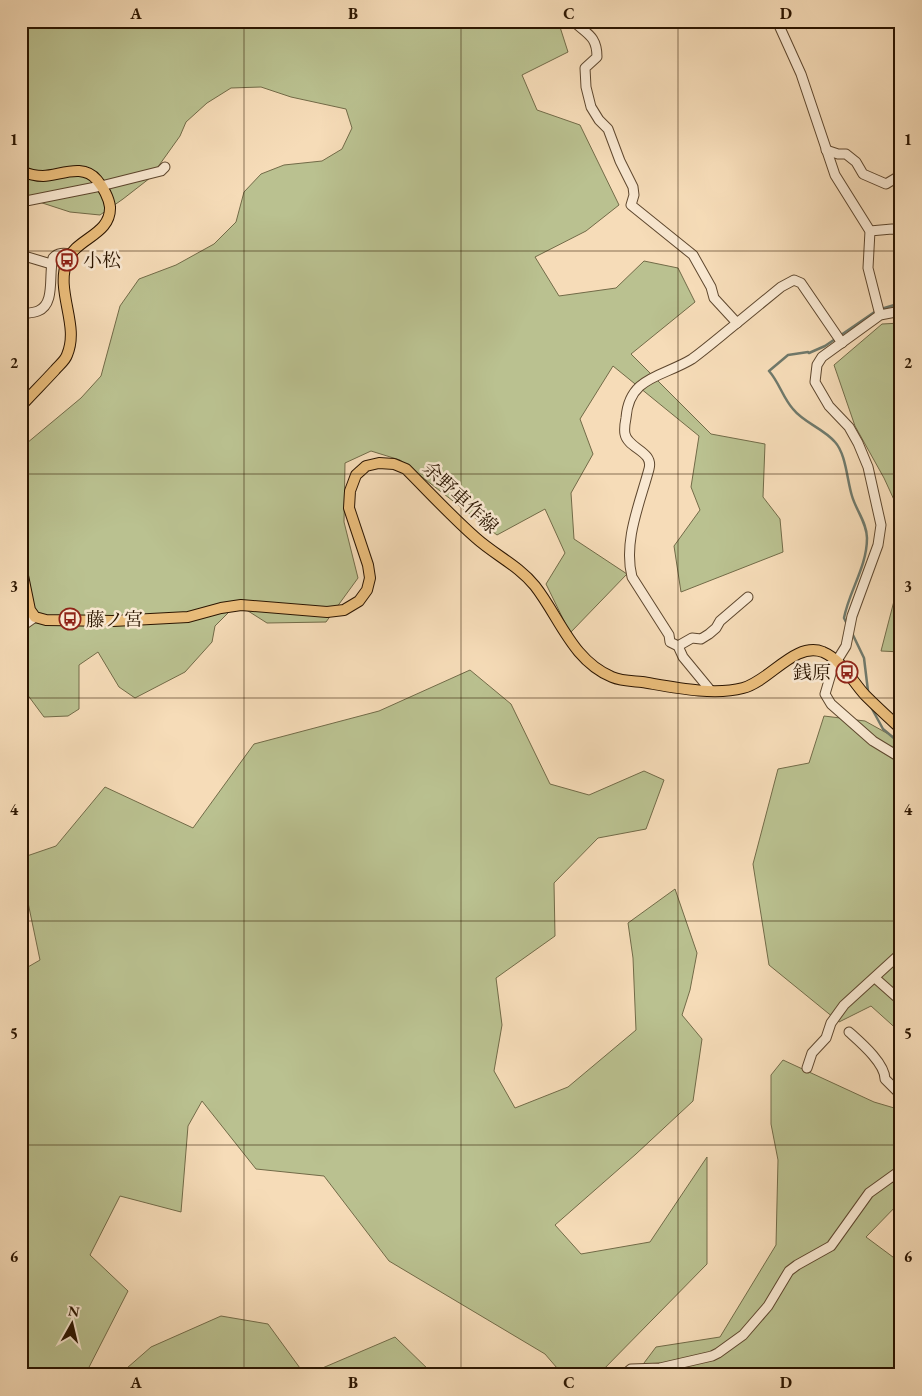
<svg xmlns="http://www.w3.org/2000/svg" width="922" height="1396" viewBox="0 0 922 1396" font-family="'EB Garamond','Noto Serif JP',serif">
<rect width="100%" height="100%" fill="#f6dcb8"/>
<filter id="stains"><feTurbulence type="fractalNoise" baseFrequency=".004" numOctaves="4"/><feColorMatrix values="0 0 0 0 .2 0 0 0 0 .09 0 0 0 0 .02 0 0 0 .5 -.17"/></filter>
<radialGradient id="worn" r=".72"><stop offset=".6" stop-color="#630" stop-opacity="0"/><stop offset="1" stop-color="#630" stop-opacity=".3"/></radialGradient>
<!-- green -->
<g fill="#bac190" stroke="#726b48">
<polygon points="21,21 556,21 560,27 568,52 522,75 537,110 580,125 619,205 586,231 535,257 559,296 616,288 644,261 678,268 695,302 631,354 711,434 765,444 763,497 780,519 783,552 681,592 674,546 700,510 691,487 699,436 613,366 580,419 593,454 571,493 574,539 627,574 570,633 546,584 565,553 545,509 497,535 400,460 371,451 345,463 344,522 358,578 326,622 267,623 237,604 215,626 212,642 185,672 135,698 119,687 98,652 79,665 79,709 68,716 44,717 21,686 21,448 81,398 101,376 120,306 139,279 176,265 214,244 236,222 244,192 261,174 284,165 322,161 342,149 352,128 346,109 291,97 261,87 231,88 207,103 186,122 180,136 150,178 123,199 100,215 70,212 27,198 21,193"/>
<polygon points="901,323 901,515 884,478 855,426 834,365 882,324"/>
<polygon points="901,574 901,652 881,651"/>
<polygon points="470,670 511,704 550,784 589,795 644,771 664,780 646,829 598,838 554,883 555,936 496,978 502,1025 494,1071 515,1108 568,1087 636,1030 633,958 628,923 675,889 697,953 690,990 682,1015 702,1039 693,1101 636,1154 555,1225 581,1254 650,1242 707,1157 707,1264 598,1375 563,1375 545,1354 389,1261 324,1176 256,1169 202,1101 188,1126 181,1212 120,1196 90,1255 128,1291 85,1375 21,1375 21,971 40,960 21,869 21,858 56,846 105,787 193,828 254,744 379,711"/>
<polygon points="824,716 865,721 901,741 901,1033 871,1006 839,1022 769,965 753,864 778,769 809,763"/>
<polygon points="783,1060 874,1102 901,1110 901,1201 866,1237 901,1263 901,1375 635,1375 656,1347 720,1337 776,1245 778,1160 771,1124 771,1075"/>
<polygon points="221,1316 268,1324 305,1375 119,1375 151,1347"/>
<polygon points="395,1337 434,1375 306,1375"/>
</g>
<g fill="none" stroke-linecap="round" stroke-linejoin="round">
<!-- stream -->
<g stroke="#6f796b" stroke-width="2.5">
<polyline points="881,309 901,303"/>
<path d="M 847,624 L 844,618 C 849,591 867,567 867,538 C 867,523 856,510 852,496 C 847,480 846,454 835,442 C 823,428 804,423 793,409 C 783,398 779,382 769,371 L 788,355 L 808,352 L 809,353 L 825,346 L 876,311"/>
<polyline points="852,633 864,658 868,691"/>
<polyline points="871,707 883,729 901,744"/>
</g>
<!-- minor casing -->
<g stroke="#5e472e" stroke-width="11">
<g id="minor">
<path d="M 573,21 C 587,34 597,36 597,57 L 585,68 L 586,87 L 591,107 L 599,120 L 608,129 L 620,161 L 633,187 L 634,195 L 631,205 L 693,255 L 711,287 L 714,298 L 737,323 L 781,287 L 794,280 L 801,283 L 842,343"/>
<polyline points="777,21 801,74 835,175 870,231 868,268 880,315"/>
<polyline points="826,150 838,154 846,154 856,162 863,174 886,184 901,175"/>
<polyline points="21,202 101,186 161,171 165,167"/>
<polyline points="870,231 892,229 901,230"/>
<polyline points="21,255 51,264"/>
<polyline points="901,311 880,315 822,357 817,365 815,382 829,406 849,427 858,443 868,467 881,525 878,545 852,616 846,646 833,667 825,694 831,704 873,741 901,758"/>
<path d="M 21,314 C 26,313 33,313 38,311 C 56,304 48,274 53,258 C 58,252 64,253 72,254"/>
<polyline points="21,625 25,624 35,617"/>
<polyline points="678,646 692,638 701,639 709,634 716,628 720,621 748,597"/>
<path d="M 711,691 L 683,657 L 678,646 L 670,642 L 669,635 L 632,577 C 623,541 640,503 649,469 C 654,451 628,449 625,434 C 624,429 625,423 626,418 C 629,376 663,377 692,359 C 707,348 722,335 737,323"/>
<polyline points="875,978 901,1001"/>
<path d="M 849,1032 C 860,1042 885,1063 885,1079 L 901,1095"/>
<polyline points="807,1068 812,1053 826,1038 831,1023 844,1005 901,953"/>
<polyline points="624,1375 631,1369 660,1368 712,1356 718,1353 743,1335 768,1306 789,1271 797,1265 831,1246 869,1193 901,1170"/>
</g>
</g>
<!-- major casing -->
<g stroke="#2b1500" stroke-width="12">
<g id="major">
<path d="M 21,171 C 28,174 36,176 43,176 C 61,175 83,163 97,180 C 103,187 109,198 110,207 C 111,235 76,238 67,261 C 55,292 80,325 67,355 C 65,361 59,365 55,370 C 44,382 32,394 21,406"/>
<path d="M 21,566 L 30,610 L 35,617 L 46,620 L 113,621 L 188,617 L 221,608 L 241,605 L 327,612 L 344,610 L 359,601 L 367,590 L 370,578 L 368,565 L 349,508 L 350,491 L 356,475 L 366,466 L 379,463 L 394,464 L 406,469 C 429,492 452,517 476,538 C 495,555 519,566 535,586 C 560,618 572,660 612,677 C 621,681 632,681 642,682 C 672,687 713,696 743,688 C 770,681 795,641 823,652 C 842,660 852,681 865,695 C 877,707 889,718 901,729"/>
</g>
</g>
<!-- minor -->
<use href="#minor" stroke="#f9e8d1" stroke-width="9"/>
<!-- major -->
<use href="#major" stroke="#ebbe7c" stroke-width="10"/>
</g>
<!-- grid -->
<path fill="none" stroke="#2b1500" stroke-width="1" stroke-opacity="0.55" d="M 244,21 L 244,1375M 461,21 L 461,1375M 678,21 L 678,1375M 21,251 L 901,251M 21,474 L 901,474M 21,698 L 901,698M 21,921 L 901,921M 21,1145 L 901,1145"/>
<!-- icons -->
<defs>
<g id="bus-ring" transform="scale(1.125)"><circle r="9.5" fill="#f9e8d1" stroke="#8f2418" stroke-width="1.5"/><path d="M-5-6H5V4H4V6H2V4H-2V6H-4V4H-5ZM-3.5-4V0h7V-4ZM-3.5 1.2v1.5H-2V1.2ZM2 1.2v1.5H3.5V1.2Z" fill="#8f2418"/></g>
</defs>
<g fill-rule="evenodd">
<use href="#bus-ring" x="67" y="260"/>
<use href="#bus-ring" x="70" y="619"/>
<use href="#bus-ring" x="847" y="672"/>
</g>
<g text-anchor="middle" stroke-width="5" stroke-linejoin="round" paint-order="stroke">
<!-- poi labels -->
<g font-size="19" fill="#2b1500" stroke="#f9e8d1" text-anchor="start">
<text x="83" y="267">小松</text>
<text x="86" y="626">藤ノ宮</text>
<text x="831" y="679" text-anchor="end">銭原</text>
</g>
<!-- street labels -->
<g font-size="19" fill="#2b1500" stroke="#f9e8d1">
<text transform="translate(461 497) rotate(43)" y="7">余野車作線</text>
</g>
</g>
<!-- margin -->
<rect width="922" height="1396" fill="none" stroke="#f6dcb8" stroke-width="55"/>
<!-- north arrow -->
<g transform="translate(72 1324) rotate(8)" stroke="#f9e8d1" stroke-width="4" paint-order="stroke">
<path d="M0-4L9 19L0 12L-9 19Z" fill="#2b1500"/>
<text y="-8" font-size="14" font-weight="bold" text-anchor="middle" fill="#2b1500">N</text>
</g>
<rect x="28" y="28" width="866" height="1340" fill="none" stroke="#2b1500" stroke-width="2"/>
<g font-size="16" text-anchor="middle" font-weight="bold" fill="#2b1500">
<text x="136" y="19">A</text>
<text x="353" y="19">B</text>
<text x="569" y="19">C</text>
<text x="786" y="19">D</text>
<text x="14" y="145">1</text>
<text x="908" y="145">1</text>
<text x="14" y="368">2</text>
<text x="908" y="368">2</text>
<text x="14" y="592">3</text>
<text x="908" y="592">3</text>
<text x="14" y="815">4</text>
<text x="908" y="815">4</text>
<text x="14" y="1039">5</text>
<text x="908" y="1039">5</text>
<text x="14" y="1262">6</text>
<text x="908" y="1262">6</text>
<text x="136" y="1388">A</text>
<text x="353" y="1388">B</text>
<text x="569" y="1388">C</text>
<text x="786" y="1388">D</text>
</g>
<rect width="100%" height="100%" filter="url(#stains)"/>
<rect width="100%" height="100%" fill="url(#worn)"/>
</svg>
